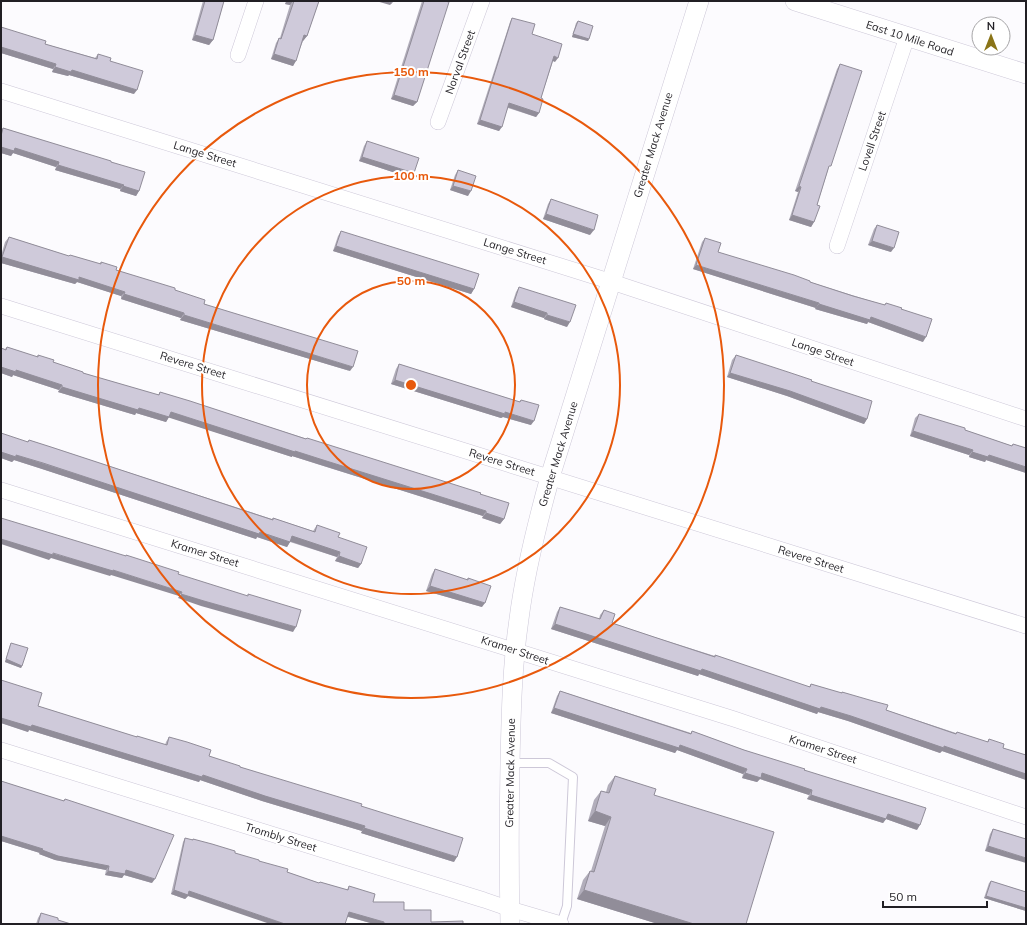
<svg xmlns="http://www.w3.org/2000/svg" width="1027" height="925" viewBox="0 0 1027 925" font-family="Mulish,sans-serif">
<rect width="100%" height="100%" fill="#fcfbfe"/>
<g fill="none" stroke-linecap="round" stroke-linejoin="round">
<!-- service casing -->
<g stroke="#cdc8d8" stroke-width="10">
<polyline id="service" points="510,763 549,763 573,777 567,906 561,924"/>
</g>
<!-- minor casing -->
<g stroke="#cdc8d8" stroke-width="16">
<g id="minor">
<polyline points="238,55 256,1"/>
<polyline points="1,91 612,282 1026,419"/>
<polyline points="438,122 482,1"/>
<polyline points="837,246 907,37"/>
<polyline points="1,306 1026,626"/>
<polyline points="1,490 734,719 1026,817"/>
<polyline points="1,750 484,900 510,909 561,924"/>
</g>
</g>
<!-- tertiary casing -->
<g stroke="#cdc8d8" stroke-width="20">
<g id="tertiary">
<polyline points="795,1 1026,74"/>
<path d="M 510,924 C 509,871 509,817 510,764 C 511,715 512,667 519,619 C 525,571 537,524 550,477 L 699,1"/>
</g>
</g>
<!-- service -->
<use href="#service" stroke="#fff" stroke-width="8"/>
<!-- minor -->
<use href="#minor" stroke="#fff" stroke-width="15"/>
<!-- tertiary -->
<use href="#tertiary" stroke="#fff" stroke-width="19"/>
</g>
<!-- wall -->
<g fill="#b2aebb">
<polygon points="203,1 224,1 213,40 209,45 192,40"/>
<polygon points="286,1 319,1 307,36 303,41 293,66 271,59 276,43 279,38 280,38 290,5 285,4"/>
<polygon points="422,1 445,1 417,102 413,106 391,99"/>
<polygon points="512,18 532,34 555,62 553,61 541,98 539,113 536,117 508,108 499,131 477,124 510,22"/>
<polygon points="578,21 589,39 588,41 572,37 576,23"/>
<polygon points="1,27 45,44 95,58 98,54 110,61 134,94 69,75 68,76 52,72 53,69 1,53"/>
<polygon points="840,64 828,170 817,205 814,222 811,227 789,220 798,192 795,191 837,69"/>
<polygon points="3,128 111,162 139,191 136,196 120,191 120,189 55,170 56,167 13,153 11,156 1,153 1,131"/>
<polygon points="367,141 411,178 359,161 364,146"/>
<polygon points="458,170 468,196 450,190 455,175"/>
<polygon points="551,199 590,235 543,219 548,204"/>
<polygon points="877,225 891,252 868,245 874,229"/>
<polygon points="341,231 474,289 471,294 333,251 338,236"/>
<polygon points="9,237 69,256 70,255 100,264 101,262 116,270 175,290 350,371 180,320 181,318 121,299 121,296 77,282 75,284 1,263 1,256 5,242"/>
<polygon points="705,238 718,252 810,282 884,305 886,303 901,309 923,342 868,322 867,324 815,309 816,308 693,269 702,242"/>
<polygon points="519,287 567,327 544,319 544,318 511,307 516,292"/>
<polygon points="7,347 37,357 38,355 53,362 83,373 158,395 160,392 480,494 504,519 500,524 482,518 483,516 317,464 292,456 292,457 169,417 166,422 136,413 135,415 58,392 59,390 13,375 12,377 1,373 1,348 5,349"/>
<polygon points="736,355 867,419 864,424 787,396 727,377 732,360"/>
<polygon points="399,364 519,402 521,400 531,425 503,417 501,418 391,384 396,369"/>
<polygon points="919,414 965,430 1012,446 1013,444 1026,448 1026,473 986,460 985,462 969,457 969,455 910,436 915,418"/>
<polygon points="29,440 272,519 273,518 313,531 317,525 338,537 361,564 358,568 335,561 337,557 290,542 287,547 257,537 256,539 39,468 14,460 12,462 1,458 27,442"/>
<polygon points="435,569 467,580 468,578 482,607 426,591 432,574"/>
<polygon points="560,607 599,619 600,615 604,610 612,623 654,637 715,656 715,655 809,687 811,684 841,693 842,692 886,710 956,733 957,732 987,742 989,739 1003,748 1026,755 1026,780 942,751 940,753 848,721 818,712 817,714 699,674 698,676 551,629 557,612"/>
<polygon points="11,643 22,666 21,668 5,662 10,645"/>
<polygon points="1,680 38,706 136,737 137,736 165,745 166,742 169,737 209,756 240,767 361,806 454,862 361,833 362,831 262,801 200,780 199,782 29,730 28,732 1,723"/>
<polygon points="560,691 691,733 692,731 744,750 804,770 917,830 886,819 883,823 807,799 809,795 760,779 757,782 742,778 743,774 677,750 675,753 551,713 557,696"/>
<polygon points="615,776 654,795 746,924 658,924 577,899 583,880 590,871 591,871 605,826 588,821 594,800 601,791 606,792 608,785"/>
<polygon points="1,781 63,801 65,799 152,883 124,875 122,878 105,875 106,870 55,860 39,854 40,853 1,841"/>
<polygon points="993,829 1026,839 985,851 990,834"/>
<polygon points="185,838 192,840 193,839 259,861 287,872 319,883 320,882 347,890 349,886 373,902 404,910 431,922 463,924 374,924 348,917 188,896 185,899 171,894 183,842"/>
<polygon points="991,881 1026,892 1026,911 984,898 989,883"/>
<polygon points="41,913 58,920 71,924 36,924 38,918"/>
</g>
<!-- shaded-wall -->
<g fill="#918d99">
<polygon points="287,1 293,1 290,5 285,4"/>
<polygon points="376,1 386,1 392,3 390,5"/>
<polygon points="573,34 589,39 588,41 572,37"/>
<polygon points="195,35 213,40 209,45 192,40"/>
<polygon points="304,35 307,36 303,41 301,40"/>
<polygon points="1,47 56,64 53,69 1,53"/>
<polygon points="274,54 296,61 293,66 271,59"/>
<polygon points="554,56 558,58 555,62 551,60"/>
<polygon points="55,67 72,70 137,90 134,94 69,75 68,76 52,72"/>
<polygon points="394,95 417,102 413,106 391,99"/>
<polygon points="509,103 539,113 536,117 507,107"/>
<polygon points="480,120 502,127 499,131 477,124"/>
<polygon points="1,147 15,148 59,162 56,167 13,153 11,156 1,153"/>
<polygon points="362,157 414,173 411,178 359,161"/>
<polygon points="58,165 124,185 120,189 55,170"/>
<polygon points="123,186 139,191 136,196 120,191"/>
<polygon points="453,186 471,191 468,196 450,190"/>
<polygon points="799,186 801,187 798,192 795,191"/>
<polygon points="546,214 594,230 590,235 543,219"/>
<polygon points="792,215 814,222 811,227 789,220"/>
<polygon points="872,241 894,248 891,252 868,245"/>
<polygon points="336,246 474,289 471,294 333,251"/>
<polygon points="2,257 79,277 125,292 121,296 77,282 75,284 1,263 1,259"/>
<polygon points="696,265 819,303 816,308 693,269"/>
<polygon points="124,294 184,313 181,318 121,299"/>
<polygon points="514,302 547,313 544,318 511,307"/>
<polygon points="819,304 871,317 926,337 923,342 868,322 867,324 815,309"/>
<polygon points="184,315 353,367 350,371 180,320"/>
<polygon points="547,315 570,322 567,327 544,319"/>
<polygon points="1,367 16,370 62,385 59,390 13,375 12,377 1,373"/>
<polygon points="730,373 790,391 867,419 864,424 787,396 727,377"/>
<polygon points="395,380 505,412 534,421 531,425 503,417 501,418 391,384"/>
<polygon points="62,387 139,408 169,417 166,422 136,413 135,415 58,392"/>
<polygon points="171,412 295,451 486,511 483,516 292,456 292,457 167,417"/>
<polygon points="913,431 973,450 969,455 910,436"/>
<polygon points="1,452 16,455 290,542 287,547 257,537 256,539 39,468 14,460 12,462 1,458"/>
<polygon points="972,452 989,455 1026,467 1026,473 986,460 985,462 969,457"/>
<polygon points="486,513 504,519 500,524 482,518"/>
<polygon points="292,536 340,552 337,557 289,541"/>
<polygon points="1,539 113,570 182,592 179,596 111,575 110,576 51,558 49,560 1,544"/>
<polygon points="339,556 361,564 358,568 335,561"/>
<polygon points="430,586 485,603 482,607 426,591"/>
<polygon points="181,594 296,627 293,632 201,606 178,598"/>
<polygon points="555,624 702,669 821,707 851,716 944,746 1026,774 1026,780 942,751 940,753 848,721 818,712 817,714 699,674 698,676 551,629"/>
<polygon points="6,659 22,666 21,668 5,662"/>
<polygon points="554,708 680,745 747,769 743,774 677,750 675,753 551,713"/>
<polygon points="1,718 32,725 203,775 365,826 362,831 262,801 200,780 199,782 29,730 28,732 1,723"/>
<polygon points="745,773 762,773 812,790 809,795 760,779 757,782 742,778"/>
<polygon points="811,795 888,814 920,825 917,830 886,819 883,823 807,799"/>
<polygon points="595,811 611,817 605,826 588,821"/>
<polygon points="364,828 457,857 454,862 361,833"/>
<polygon points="1,836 43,849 40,853 1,841"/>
<polygon points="988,846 1026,858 1026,863 985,851"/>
<polygon points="42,850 109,866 106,870 55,860 39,854"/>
<polygon points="126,870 155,879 152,883 124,875 122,878 105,875 108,871"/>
<polygon points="174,890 189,891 285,924 270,924 188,896 185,899 171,894"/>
<polygon points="584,890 694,924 658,924 577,899"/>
<polygon points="986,896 1026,908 1026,911 984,898"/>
<polygon points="349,912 384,922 383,924 374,924 346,916"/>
</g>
<!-- building -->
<g fill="#cfcada" stroke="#918d99">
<polygon points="205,1 224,1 213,40 195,35"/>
<polygon points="294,1 319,1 307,36 304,35 296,61 274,54 279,38 281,39"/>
<polygon points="386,1 392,1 392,3"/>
<polygon points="424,1 445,1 449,2 417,102 394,95"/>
<polygon points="512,18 535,24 532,34 562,44 558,58 554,56 541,98 543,99 539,113 509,103 502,127 480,120"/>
<polygon points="578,21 593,26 589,39 573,34"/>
<polygon points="1,27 46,41 45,44 97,59 98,54 111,58 110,61 143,71 137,90 72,70 71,72 55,67 56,64 1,47"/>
<polygon points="840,64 862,71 831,166 829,166 817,205 820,206 814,222 792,215 801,187 799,186"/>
<polygon points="3,128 111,161 111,162 145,172 139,191 123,186 124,185 58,165 59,162 15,148 14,151 1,147 1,136"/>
<polygon points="367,141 419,158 414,173 362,157"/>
<polygon points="458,170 476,176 471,191 453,186"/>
<polygon points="551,199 598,215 594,230 546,214"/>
<polygon points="877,225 899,232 894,248 872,241"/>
<polygon points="341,231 479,274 474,289 336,246"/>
<polygon points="9,237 69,256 70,255 101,264 101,262 117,267 116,270 175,288 175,290 205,300 204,304 358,351 353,367 184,315 184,313 124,294 125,292 79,277 79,280 2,257"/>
<polygon points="705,238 721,243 718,252 794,275 810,281 810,282 853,296 885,305 886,303 902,308 901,309 932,319 926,337 871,317 870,320 819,304 819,303 696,265"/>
<polygon points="519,287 576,305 570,322 547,315 547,313 514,302"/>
<polygon points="7,347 38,357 38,355 54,360 53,362 83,372 83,373 159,395 160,392 190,401 306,439 307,438 481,493 480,494 509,503 504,519 486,513 486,511 320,459 295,451 295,452 171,412 169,417 139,408 138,410 62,387 62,385 16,370 16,372 1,367 1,348 6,350"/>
<polygon points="736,355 788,372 812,380 811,381 872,401 867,419 790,391 730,373"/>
<polygon points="399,364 520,402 521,400 539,405 534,421 505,412 505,414 395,380"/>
<polygon points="919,414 965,428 965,430 1012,446 1013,444 1026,448 1026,467 989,455 988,457 972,452 973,450 913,431"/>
<polygon points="1,433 28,442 29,440 51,447 273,520 273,518 315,532 317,525 340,533 338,537 367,547 361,564 339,556 340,552 292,536 290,542 260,532 259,534 43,463 16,455 16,457 1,452"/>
<polygon points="1,518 126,556 126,555 179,572 178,574 248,596 248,594 301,610 296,627 204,601 181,594 182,592 113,570 113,571 53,553 53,555 1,539"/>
<polygon points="435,569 468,580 468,578 491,586 485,603 430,586"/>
<polygon points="560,607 600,619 604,610 615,614 612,623 654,637 715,657 715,655 810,687 811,684 842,693 842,692 873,701 888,705 886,710 956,734 957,732 988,742 989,739 1004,744 1003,748 1026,755 1026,774 944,746 944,748 851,716 821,707 820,709 702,669 701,671 555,624"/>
<polygon points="11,643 28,648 22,666 6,659"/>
<polygon points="1,680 42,693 38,706 137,737 137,736 167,745 169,737 187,742 211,750 209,756 240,766 240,767 362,804 361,806 463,838 457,857 364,828 365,826 265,796 203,775 202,777 32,725 31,727 1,718"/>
<polygon points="560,691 691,734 692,731 744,750 805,769 804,770 926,808 920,825 888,814 886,819 811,795 812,790 762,773 761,778 745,773 747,769 680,745 679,748 554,708"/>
<polygon points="615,776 656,789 654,795 774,832 746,924 694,924 584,890 590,871 594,872 611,817 595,811 601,791 609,793"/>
<polygon points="1,781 64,801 65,799 174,835 155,879 126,870 125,874 108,871 109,866 58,856 42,850 43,849 1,836"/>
<polygon points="993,829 1026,839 1026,858 988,846"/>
<polygon points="185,838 193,840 193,839 212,844 235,851 235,853 259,860 259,861 288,869 287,872 319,883 320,882 348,890 349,886 375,894 373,902 404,902 404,910 431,910 431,922 463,921 463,924 384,924 384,922 349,912 345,924 285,924 189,891 188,895 174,890"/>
<polygon points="991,881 1026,892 1026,908 986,896"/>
<polygon points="41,913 58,918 58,920 71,924 38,924"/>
</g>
<!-- distance rings -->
<g fill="none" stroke="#e8590c" stroke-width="2">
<circle cx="411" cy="385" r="104"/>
<circle cx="411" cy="385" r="209"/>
<circle cx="411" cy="385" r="313"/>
</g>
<g text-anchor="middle" stroke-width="4" stroke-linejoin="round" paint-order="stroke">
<!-- street labels -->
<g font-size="11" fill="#211f24" stroke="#fff">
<text transform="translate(910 38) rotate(18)" y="4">East 10 Mile Road</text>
<text transform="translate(460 62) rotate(-70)" y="4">Norval Street</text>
<text transform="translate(872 141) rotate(-71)" y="4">Lovell Street</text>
<text transform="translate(653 145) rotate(-73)" y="4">Greater Mack Avenue</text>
<text transform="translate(205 154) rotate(17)" y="4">Lange Street</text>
<text transform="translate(515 251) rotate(17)" y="4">Lange Street</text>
<text transform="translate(823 352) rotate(19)" y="4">Lange Street</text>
<text transform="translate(193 365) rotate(17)" y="4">Revere Street</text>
<text transform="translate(558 454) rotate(-73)" y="4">Greater Mack Avenue</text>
<text transform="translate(502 462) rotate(17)" y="4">Revere Street</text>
<text transform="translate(205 553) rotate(17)" y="4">Kramer Street</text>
<text transform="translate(811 559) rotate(17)" y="4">Revere Street</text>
<text transform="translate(515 650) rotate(18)" y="4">Kramer Street</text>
<text transform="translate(823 749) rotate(18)" y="4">Kramer Street</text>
<text transform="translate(510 773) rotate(-89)" y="4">Greater Mack Avenue</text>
<text transform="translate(281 837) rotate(17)" y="4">Trombly Street</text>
</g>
</g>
<circle cx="411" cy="385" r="6" fill="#e8590c" stroke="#fff" stroke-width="2"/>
<g font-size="12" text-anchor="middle" font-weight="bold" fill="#e8590c" stroke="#fff" stroke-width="4" stroke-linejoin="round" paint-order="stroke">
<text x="411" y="76">150 m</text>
<text x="411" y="180">100 m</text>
<text x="411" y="285">50 m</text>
</g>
<!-- border -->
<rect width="1027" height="925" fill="none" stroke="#211f24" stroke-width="4"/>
<!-- north arrow -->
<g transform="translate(991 36)"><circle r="19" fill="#ffffff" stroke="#a6a5a7"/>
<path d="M0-3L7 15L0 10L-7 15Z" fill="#8a7417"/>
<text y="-6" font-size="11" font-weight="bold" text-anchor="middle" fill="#211f24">N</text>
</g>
<!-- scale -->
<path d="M883 901v6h104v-6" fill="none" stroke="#211f24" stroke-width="2"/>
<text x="889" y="901" font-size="12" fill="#211f24" stroke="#ffffff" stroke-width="3" paint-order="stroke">50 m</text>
</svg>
